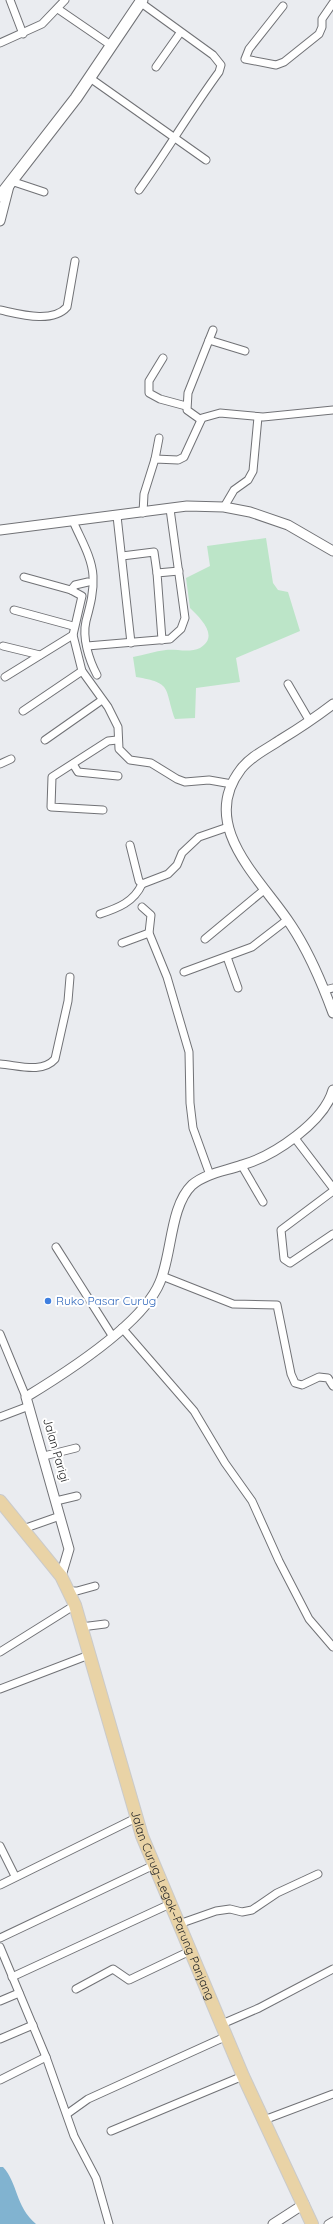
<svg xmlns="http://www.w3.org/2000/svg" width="333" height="2224" viewBox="0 0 333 2224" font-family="Quicksand,sans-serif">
<rect width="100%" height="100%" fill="#eaecf0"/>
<!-- green -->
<path fill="#bce5c8" d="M 266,538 L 273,583 L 278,590 L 288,592 L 300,631 L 236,658 L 240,682 L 196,688 L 195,718 L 175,719 C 164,688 173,683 136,677 L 133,657 C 144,655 155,651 166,650 C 176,649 190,653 200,648 C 220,636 200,618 190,608 L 186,578 L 210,566 L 207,546 Z"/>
<!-- water -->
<path fill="#81b3d0" d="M 0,2167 L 3,2167 C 18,2183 15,2206 36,2224 L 0,2224 Z"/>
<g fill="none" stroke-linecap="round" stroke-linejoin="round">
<!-- minor casing -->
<g stroke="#717276" stroke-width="9">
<g id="minor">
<polyline points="10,0 23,34"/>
<path d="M 139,4 L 144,5 L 213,55 L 221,65 L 219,72 C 191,110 167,151 139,190"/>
<polyline points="283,6 249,49 245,59 276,65 284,62 319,34 322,27 322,19 333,3"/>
<polyline points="58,9 112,46"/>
<polyline points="0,43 42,24 65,0"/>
<polyline points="156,67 180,33"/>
<polyline points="90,78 206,160"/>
<polyline points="11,181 44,192"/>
<path d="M 0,310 C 19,314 52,324 67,307 L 75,261"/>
<polyline points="209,340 245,351"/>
<polyline points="163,358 149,381 149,393 160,399 186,406"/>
<polyline points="201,420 187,410 188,393 213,330"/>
<polyline points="155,459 159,438"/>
<polyline points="224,507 234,490 248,480 253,471 258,417"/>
<polyline points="143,513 144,494 155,459 178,460 184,457 202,418 220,413 263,417 333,410"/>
<polyline points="117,516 131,643"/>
<path d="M 73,521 C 80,538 92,557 93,576 C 94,592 90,606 86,621 C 82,638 89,660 97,675"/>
<polyline points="122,556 154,552 157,573"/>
<polyline points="24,577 71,590 82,596 73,635 82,671 108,707 118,727 119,749 130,760 151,763 177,779 185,782 209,780 232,784"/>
<polyline points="71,590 75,585 88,582"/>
<polyline points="14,610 73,626"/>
<polyline points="162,640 157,573 179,571"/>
<polyline points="3,646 40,655"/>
<polyline points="87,646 170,639 181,629 185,618 170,509"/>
<polyline points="5,677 73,635"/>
<polyline points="288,684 309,720"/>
<polyline points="23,711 82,671"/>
<polyline points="45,740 102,700"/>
<polyline points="0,764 11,759"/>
<polyline points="73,764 78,772 118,776"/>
<polyline points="103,810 51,807 52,777 108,741 117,740"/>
<polyline points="130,845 139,881 142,884 168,874 177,865 182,853 199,837 228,827"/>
<polyline points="142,907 151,915 149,933 167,977 189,1052 190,1103 193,1128 210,1175"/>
<path d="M 100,914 C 118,908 134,902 142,884"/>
<polyline points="205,939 264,890"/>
<polyline points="122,943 149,933"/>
<polyline points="227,957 238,988"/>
<polyline points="184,972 252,947 287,920"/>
<polyline points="325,990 333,988"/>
<path d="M 0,1064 C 17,1065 42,1074 55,1059 L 68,1001 L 70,977"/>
<polyline points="294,1137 333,1188"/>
<polyline points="242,1166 263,1202"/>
<polyline points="333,1191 281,1230 284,1259 290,1263 333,1234"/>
<polyline points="56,1247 113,1337"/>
<polyline points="162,1276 233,1304 277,1305 291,1374 295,1383 302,1385 319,1377 328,1378 333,1386"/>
<polyline points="122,1328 194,1411 225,1463 252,1501 279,1561 309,1619 333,1647"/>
<polyline points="0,1334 26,1397"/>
<polyline points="0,1417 29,1406"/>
<polyline points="44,1456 76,1448"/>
<polyline points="56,1501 77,1496"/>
<polyline points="23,1529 60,1516"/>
<polyline points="68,1591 77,1591 95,1586"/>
<polyline points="81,1627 105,1624"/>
<polyline points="0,1652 75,1605"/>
<polyline points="0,1689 89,1655"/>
<polyline points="0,1846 15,1876"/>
<polyline points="0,1885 136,1818"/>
<polyline points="179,1924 216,1911 230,1909 242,1912 252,1910 277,1893 318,1874"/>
<polyline points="0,1938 154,1865"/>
<polyline points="0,1947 46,2057 74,2136 96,2178 109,2224"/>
<polyline points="12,1977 170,1904"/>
<polyline points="76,1989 113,1969 129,1980 190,1951"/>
<polyline points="0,2001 19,1993"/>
<polyline points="222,2024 259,2008 333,1969"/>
<polyline points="0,2039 33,2025"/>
<polyline points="0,2080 46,2057"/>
<polyline points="67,2114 88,2099 227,2036"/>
<polyline points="264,2120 333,2094"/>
<polyline points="111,2131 243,2076"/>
<polyline points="328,2224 333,2221"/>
</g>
</g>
<!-- tertiary casing -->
<g stroke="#717276" stroke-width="11">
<g id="tertiary">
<polyline points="0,221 9,186"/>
<polyline points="0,530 187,506 224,507 250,512 288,525 333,551"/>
<path d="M 333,704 C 316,717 298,729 280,740 C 267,749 251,756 241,769 C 197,826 262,880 291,925 C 309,952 322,983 333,1013"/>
<path d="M 61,1576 L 69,1549 L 26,1397 C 64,1374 143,1324 160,1282 C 172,1254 170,1206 192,1185 C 206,1173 226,1171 242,1165 C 274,1156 324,1122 333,1090"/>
<polyline points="273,2224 304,2204"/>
</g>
</g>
<!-- secondary casing -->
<g stroke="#717276" stroke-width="13">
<polyline id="secondary" points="0,196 76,98 142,0"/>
</g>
<!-- primary casing -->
<g stroke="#cacaca" stroke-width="14">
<g id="primary">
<path id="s1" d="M 0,1501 L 61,1576 L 75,1605 L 142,1836 L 243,2076 L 312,2224"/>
</g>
</g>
<!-- minor -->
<use href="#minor" stroke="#fff" stroke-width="7"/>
<!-- tertiary -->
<use href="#tertiary" stroke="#fff" stroke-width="9"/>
<!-- secondary -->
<use href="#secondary" stroke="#fff" stroke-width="11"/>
<!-- primary -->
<use href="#primary" stroke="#e9d3a6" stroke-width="12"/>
</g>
<!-- markers -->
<circle fill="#3f7fe0" stroke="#fff" stroke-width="1.5" cx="48" cy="1301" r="4"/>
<g text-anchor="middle" stroke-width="4" stroke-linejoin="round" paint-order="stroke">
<!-- shop labels -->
<g font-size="12" fill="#366cbe" stroke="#fff" text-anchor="start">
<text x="56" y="1305">Ruko Pasar Curug</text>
</g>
<!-- street labels -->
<g font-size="12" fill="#222324" stroke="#fff">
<text transform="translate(56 1450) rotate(74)" y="4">Jalan Parigi</text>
<text dy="4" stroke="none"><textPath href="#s1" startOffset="445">Jalan Curug–Legok–Parung Panjang</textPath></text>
</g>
</g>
</svg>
